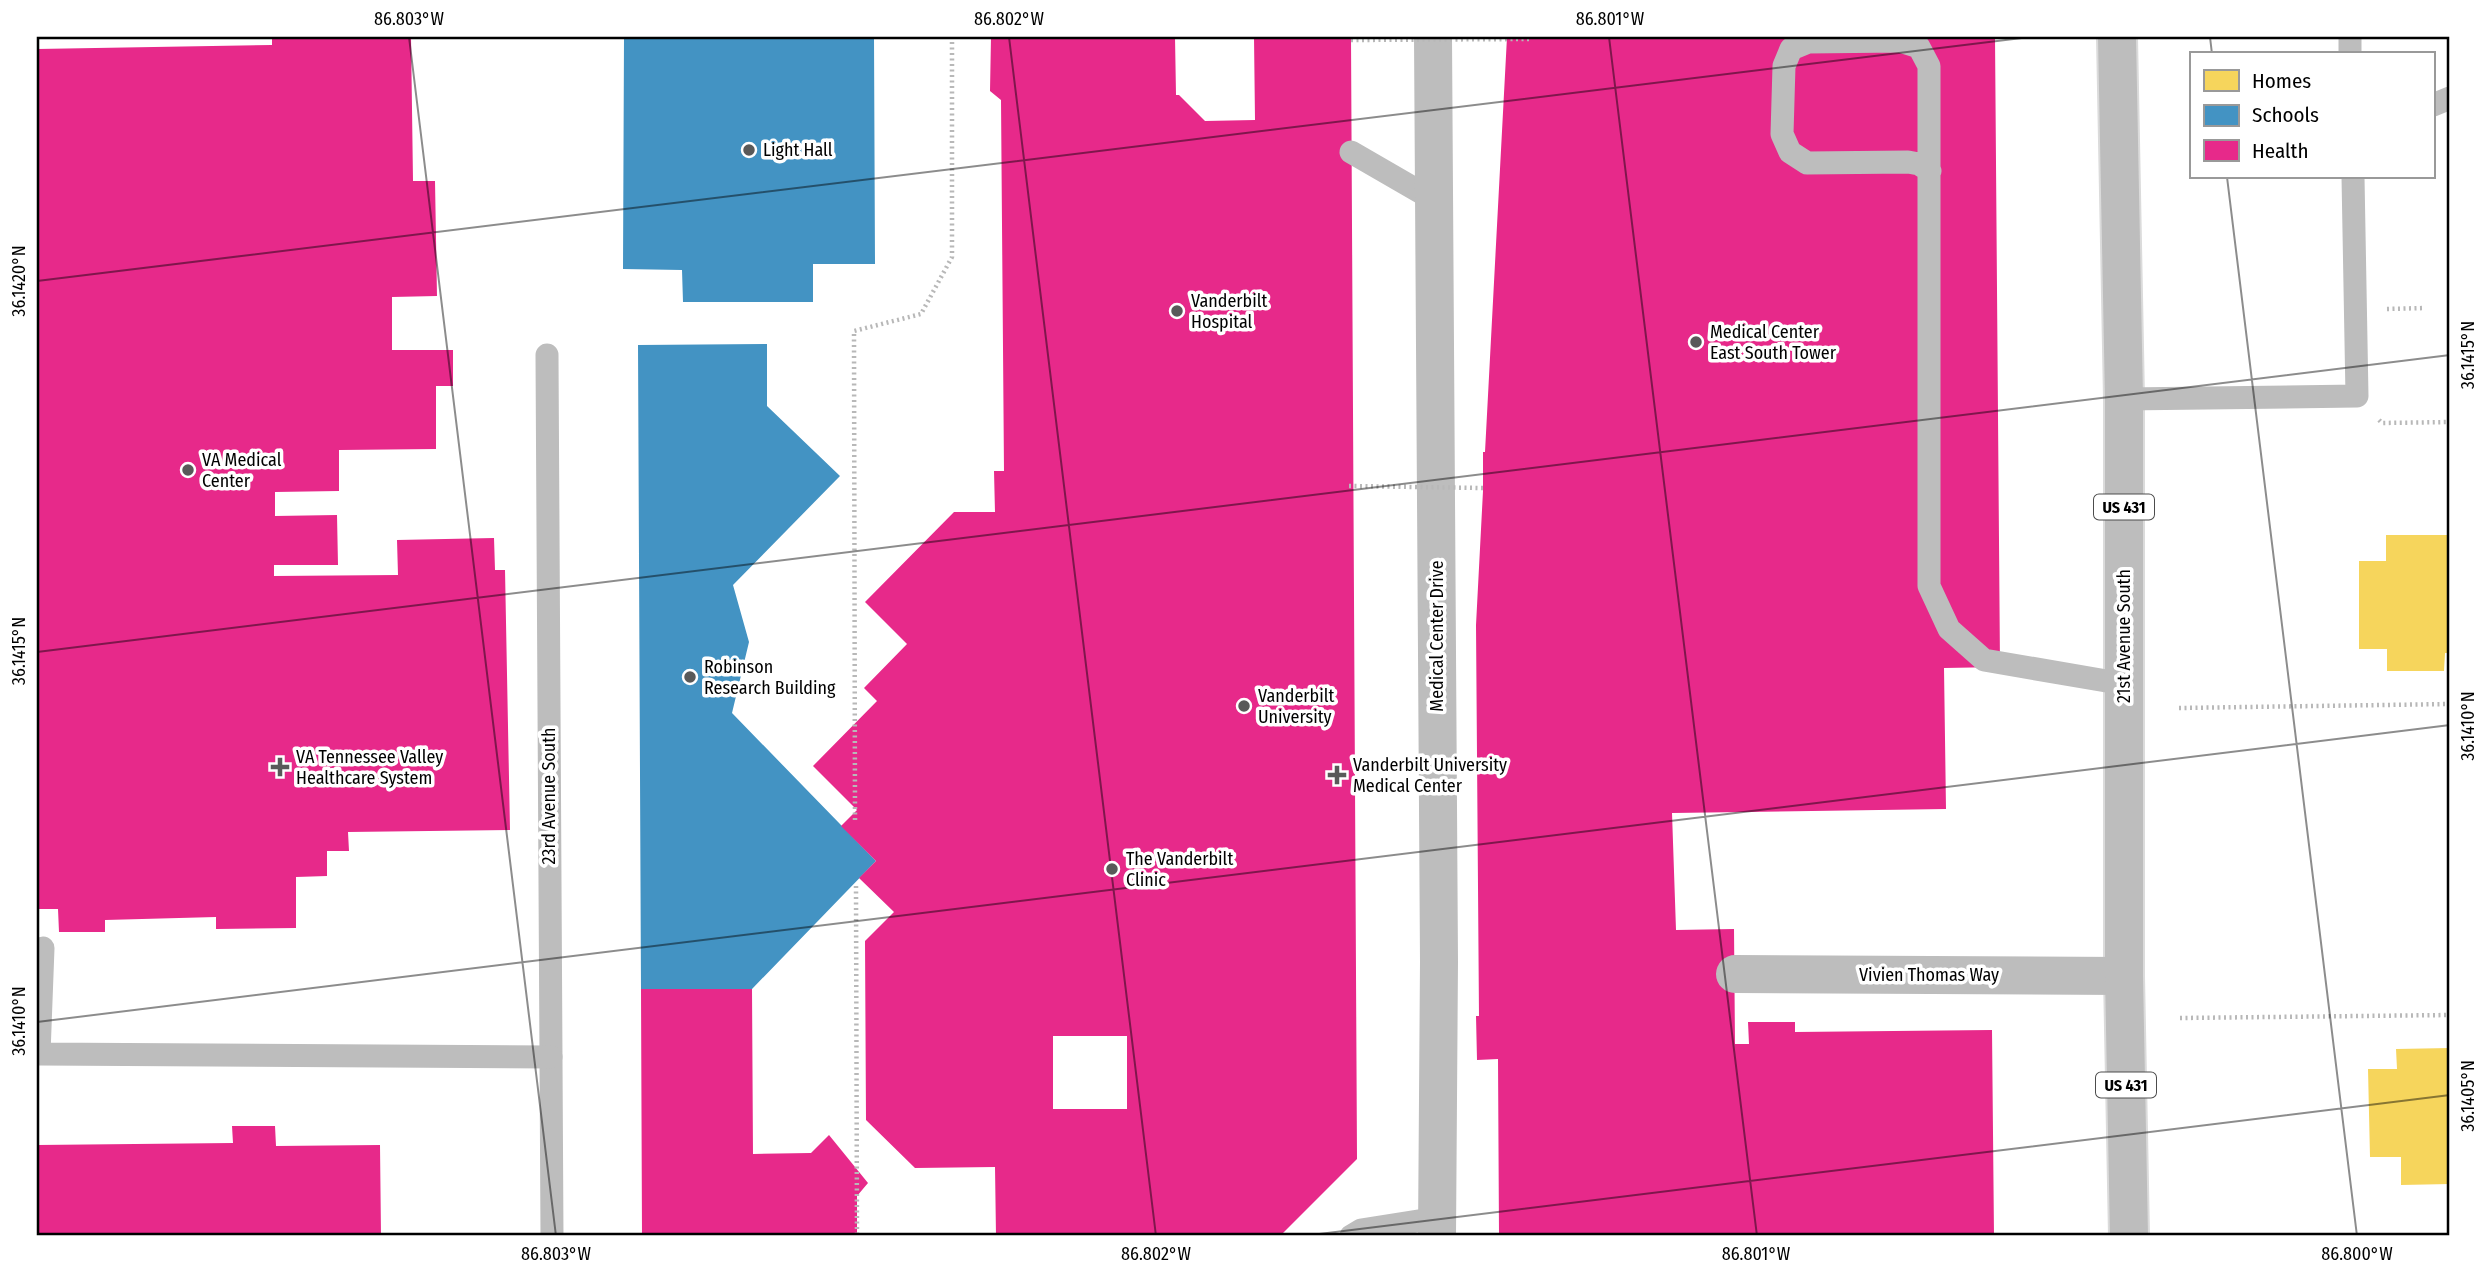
<svg xmlns="http://www.w3.org/2000/svg" width="2487" height="1273" viewBox="0 0 2487 1273" font-family="'Fira Sans Condensed',sans-serif">
<rect width="100%" height="100%" fill="#fff"/>
<!-- homes -->
<g fill="#f6d55c">
<polygon points="2386,535 2450,535 2450,653 2445,653 2444,671 2387,671 2387,649 2359,649 2359,561 2386,561"/>
<polygon points="2450,1048 2450,1184 2401,1185 2401,1157 2370,1157 2368,1069 2397,1069 2396,1049"/>
</g>
<!-- schools -->
<g fill="#4393c3">
<polygon points="624,37 874,37 875,264 813,264 813,302 683,302 682,270 623,269"/>
<polygon points="767,344 767,406 840,476 733,585 749,642 732,713 876,861 752,989 641,989 638,345"/>
</g>
<!-- health -->
<g fill="#e7298a" fill-rule="evenodd">
<polygon points="272,37 411,37 413,181 435,181 437,296 392,297 392,350 453,350 453,386 436,386 436,449 339,450 339,491 275,492 275,516 337,515 338,565 274,565 274,576 398,575 397,540 494,538 495,570 505,570 510,830 348,832 349,851 327,851 327,876 296,877 296,928 216,929 216,917 105,920 105,932 59,932 58,909 37,909 37,49 272,45"/>
<path d="M 991,37 L 1175,37 L 1176,95 L 1179,95 L 1205,121 L 1255,120 L 1254,37 L 1351,37 L 1357,1159 L 1280,1236 L 996,1236 L 995,1167 L 915,1168 L 866,1120 L 865,941 L 894,912 L 859,878 L 876,861 L 841,826 L 857,810 L 813,766 L 877,701 L 864,688 L 907,644 L 865,602 L 954,512 L 995,512 L 994,471 L 1004,471 L 1001,100 L 990,91 ZM 1053,1036 L 1127,1036 L 1127,1109 L 1053,1109 Z"/>
<polygon points="1507,37 1995,37 2000,667 1944,668 1946,809 1672,813 1676,930 1734,929 1735,1044 1749,1044 1748,1022 1795,1022 1795,1032 1992,1030 1994,1236 1499,1236 1498,1059 1477,1060 1476,1016 1479,1016 1476,625 1483,491 1483,452 1485,452"/>
<polygon points="641,989 752,989 753,1154 811,1153 829,1135 868,1183 857,1196 857,1236 642,1236"/>
<polygon points="232,1126 275,1126 276,1146 380,1145 381,1236 37,1236 37,1145 233,1143"/>
</g>
<g fill="none" stroke-linecap="round" stroke-linejoin="round">
<!-- primary casing -->
<g stroke="#dbdbdb" stroke-width="42">
<polyline id="primary" points="2117,37 2124,399 2124,976 2129,1236"/>
</g>
<!-- path -->
<g stroke="#b8b8b8" stroke-width="4.5" stroke-dasharray="2 3.5" stroke-linecap="butt">
<polyline points="2387,309 2425,308"/>
<polyline points="2379,420 2382,423 2450,422"/>
<polyline points="2179,708 2450,704"/>
<polyline points="855,820 854,331 921,314 952,257 952,37"/>
<polyline points="856,886 857,1236"/>
<polyline points="2180,1018 2450,1015"/>
</g>
<!-- lane -->
<g stroke="#bdbdbd" stroke-width="23">
<polyline points="2350,37 2350,54"/>
<polyline points="2433,105 2450,98"/>
<polyline points="1351,152 1434,200"/>
<polyline points="1930,171 1919,164 1908,162 1807,163 1790,152 1782,134 1784,66 1791,49 1808,42 1900,41 1919,47 1929,66 1929,586 1949,629 1984,660 2124,684"/>
<polyline points="547,355 552,1236"/>
<polyline points="2124,399 2357,396 2353,177"/>
<polyline points="43,948 39,1054 551,1057"/>
<polyline points="1351,1236 1361,1230 1437,1218"/>
</g>
<!-- street -->
<g stroke="#bdbdbd" stroke-width="38">
<polyline points="1433,37 1439,961 1437,1236"/>
<polyline points="1735,974 2124,976"/>
</g>
<!-- primary -->
<use href="#primary" stroke="#bdbdbd" stroke-width="38"/>
<!-- path-bridge -->
<g stroke="#b8b8b8" stroke-width="4.5" stroke-dasharray="2 3.5" stroke-linecap="butt">
<polyline points="1351,40 1529,39"/>
<polyline points="1349,486 1483,488"/>
</g>
</g>
<!-- ticks -->
<path fill="none" stroke="#000" stroke-width="2" stroke-opacity="0.45" d="M 409,37 L 556,1236M 1009,37 L 1156,1236M 1609,37 L 1757,1236M 2210,37 L 2212,54M 2227,177 L 2357,1236M 37,281 L 2030,37M 37,652 L 2450,355M 37,1022 L 2450,725M 1303,1236 L 2450,1095"/>
<!-- markers -->
<g fill="#595959" stroke="#fff" stroke-width="2.5">
<circle cx="749" cy="150" r="7"/>
<circle cx="1177" cy="311" r="7"/>
<circle cx="1696" cy="342" r="7"/>
<circle cx="188" cy="470" r="7"/>
<circle cx="690" cy="677" r="7"/>
<circle cx="1244" cy="706" r="7"/>
<path d="M276.5 756.5h7v7h7v7h-7v7h-7v-7h-7v-7h7z"/>
<path d="M1333.5 764.5h7v7h7v7h-7v7h-7v-7h-7v-7h7z"/>
<circle cx="1112" cy="869" r="7"/>
</g>
<g text-anchor="middle" stroke-width="7" stroke-linejoin="round" paint-order="stroke">
<!-- shield labels -->
<g fill="#fff" stroke="#4c4c4c" stroke-width="2">
<rect x="2094" y="494.5" width="60" height="25" rx="5"/>
<rect x="2096" y="1072.5" width="60" height="25" rx="5"/>
</g>
<g font-size="16" font-weight="bold" fill="#000">
<text x="2124" y="513">US 431</text>
<text x="2126" y="1091">US 431</text>
</g>
<!-- poi labels -->
<g font-size="18" fill="#000" stroke="#fff" text-anchor="start">
<text x="763" y="156">Light Hall</text>
<text x="1191" y="307">Vanderbilt<tspan x="1191" dy="21">Hospital</tspan></text>
<text x="1710" y="338">Medical Center<tspan x="1710" dy="21">East South Tower</tspan></text>
<text x="202" y="466">VA Medical<tspan x="202" dy="21">Center</tspan></text>
<text x="704" y="673">Robinson<tspan x="704" dy="21">Research Building</tspan></text>
<text x="1258" y="702">Vanderbilt<tspan x="1258" dy="21">University</tspan></text>
<text x="296" y="763">VA Tennessee Valley<tspan x="296" dy="21">Healthcare System</tspan></text>
<text x="1353" y="771">Vanderbilt University<tspan x="1353" dy="21">Medical Center</tspan></text>
<text x="1126" y="865">The Vanderbilt<tspan x="1126" dy="21">Clinic</tspan></text>
</g>
<!-- street labels -->
<g font-size="18" fill="#000" stroke="#fff">
<text transform="translate(1437 636) rotate(-90)" y="6">Medical Center Drive</text>
<text transform="translate(2124 636) rotate(-90)" y="6">21st Avenue South</text>
<text transform="translate(549 796) rotate(-90)" y="6">23rd Avenue South</text>
<text x="1929" y="981">Vivien Thomas Way</text>
</g>
</g>
<!-- border -->
<rect width="2487" height="1273" fill="none" stroke="#ffffff" stroke-width="77"/>
<!-- legend -->
<rect x="2190" y="52" width="245" height="126" fill="#ffffff" stroke="#999999" stroke-width="2"/>
<rect x="2204" y="70" width="35" height="21" fill="#f6d55c" stroke="#999999" stroke-width="2"/>
<text x="2252" y="88" font-size="21" fill="#000000">Homes</text>
<rect x="2204" y="105" width="35" height="21" fill="#4393c3" stroke="#999999" stroke-width="2"/>
<text x="2252" y="122" font-size="21" fill="#000000">Schools</text>
<rect x="2204" y="140" width="35" height="21" fill="#e7298a" stroke="#999999" stroke-width="2"/>
<text x="2252" y="158" font-size="21" fill="#000000">Health</text>
<rect x="38" y="38" width="2410" height="1196" fill="none" stroke="#000" stroke-width="2.5"/>
<g font-size="18" text-anchor="middle" fill="#000">
<text x="409" y="25">86.803°W</text>
<text x="1009" y="25">86.802°W</text>
<text x="1610" y="25">86.801°W</text>
<text transform="translate(19 281) rotate(-90)" y="6">36.1420°N</text>
<text transform="translate(2468 355) rotate(-90)" y="6">36.1415°N</text>
<text transform="translate(19 651) rotate(-90)" y="6">36.1415°N</text>
<text transform="translate(2468 726) rotate(-90)" y="6">36.1410°N</text>
<text transform="translate(19 1021) rotate(-90)" y="6">36.1410°N</text>
<text transform="translate(2468 1096) rotate(-90)" y="6">36.1405°N</text>
<text x="556" y="1260">86.803°W</text>
<text x="1156" y="1260">86.802°W</text>
<text x="1756" y="1260">86.801°W</text>
<text x="2357" y="1260">86.800°W</text>
</g>
</svg>
